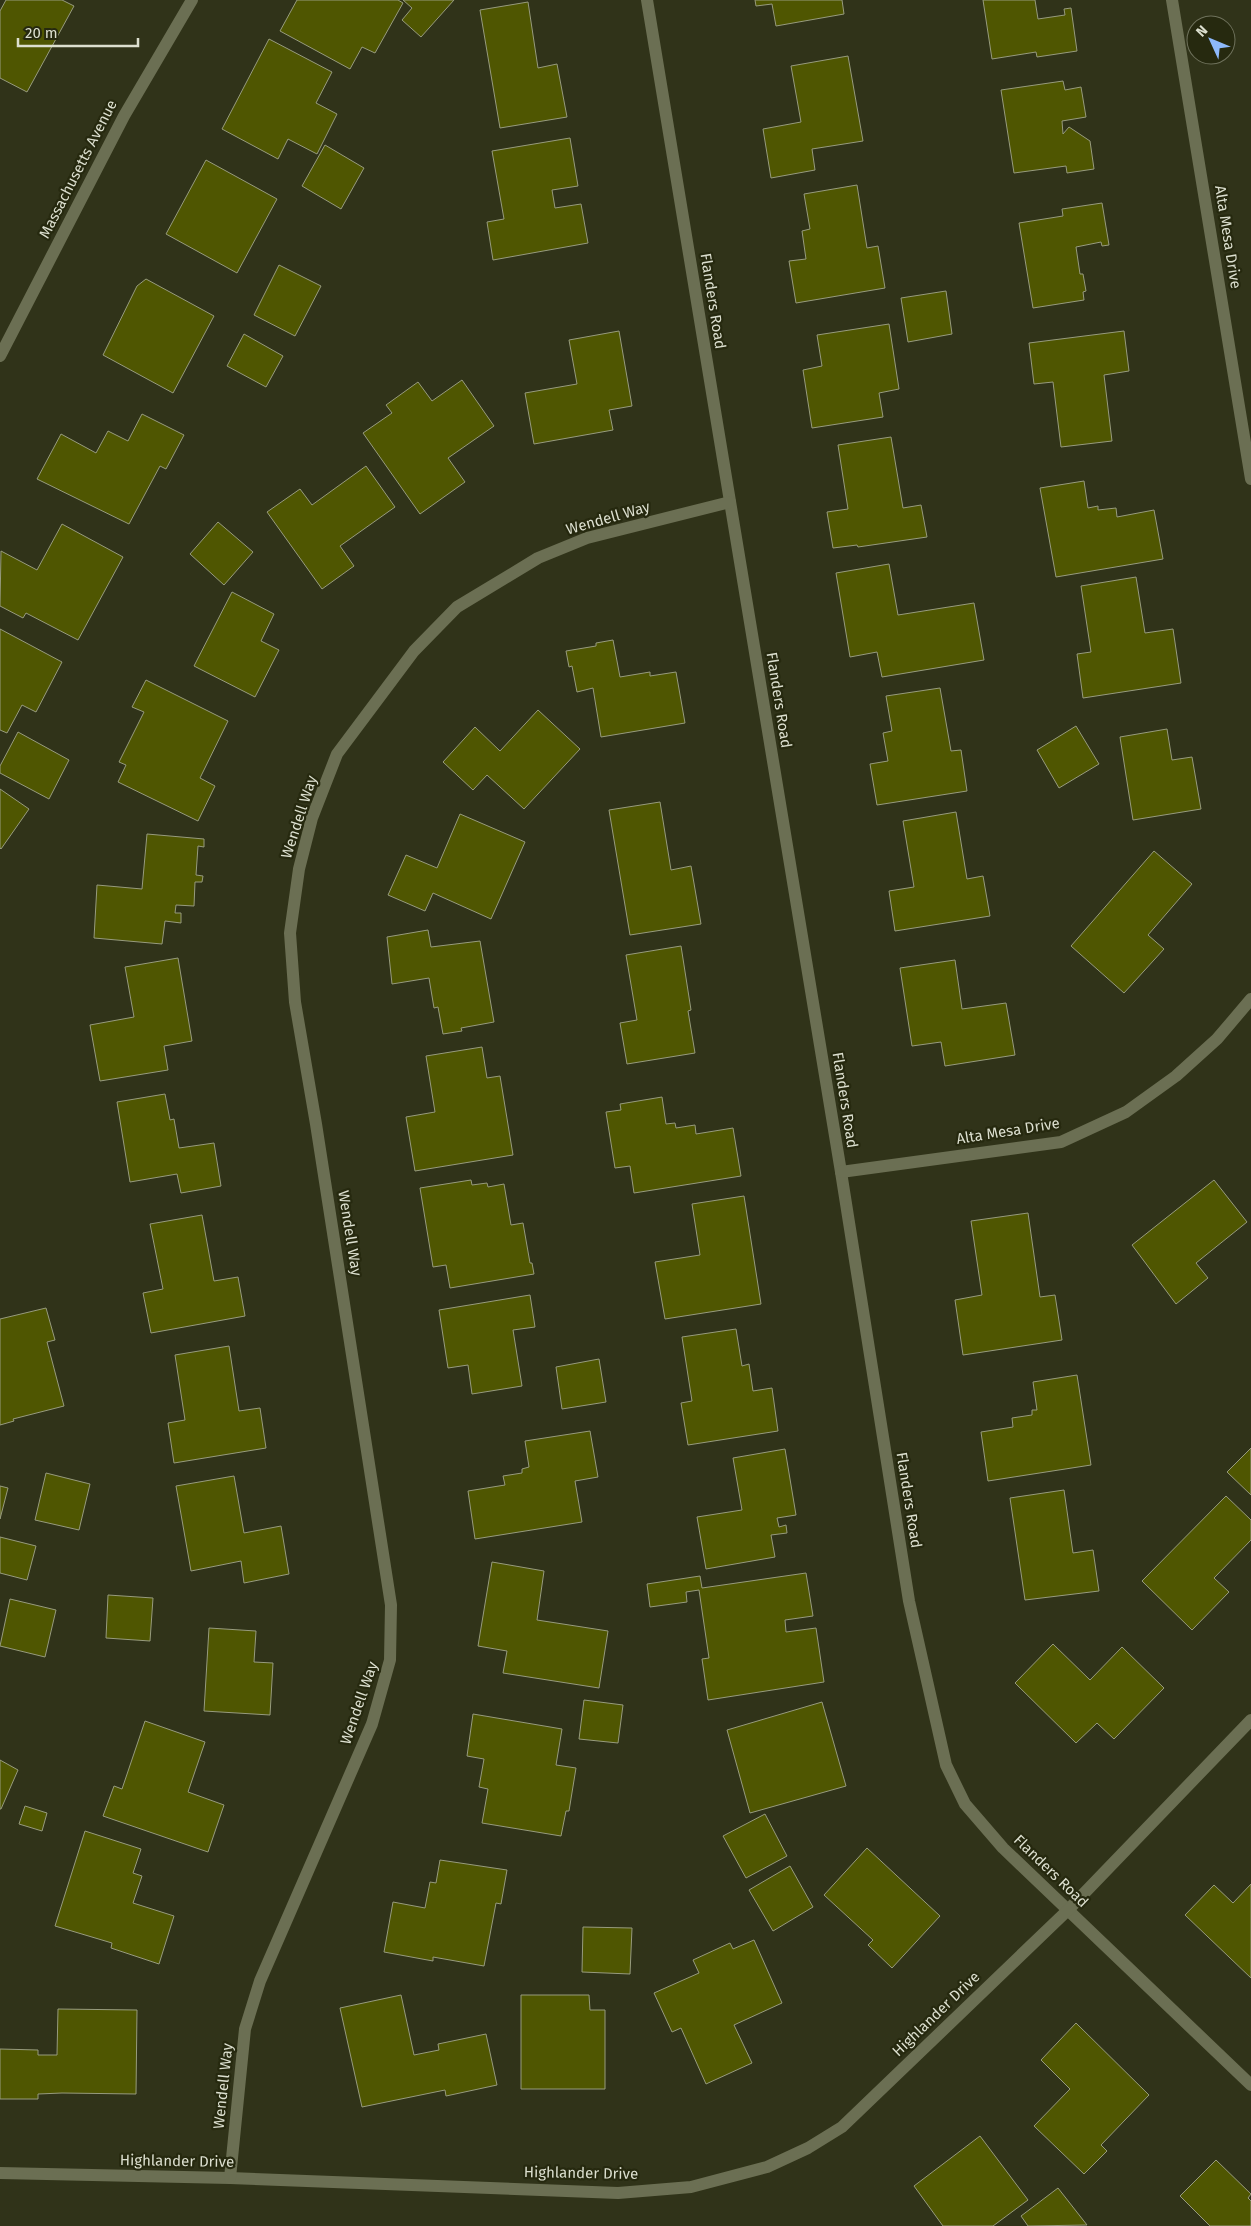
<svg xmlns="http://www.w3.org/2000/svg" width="1251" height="2226" viewBox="0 0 1251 2226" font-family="'Fira Sans',sans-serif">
<rect width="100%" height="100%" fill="#303319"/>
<!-- building -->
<g fill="#4f5601" stroke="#979b7e">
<polygon points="6,0 62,0 74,6 27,92 0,78 0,11"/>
<polygon points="297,0 398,0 403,3 375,53 362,47 350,69 280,31"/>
<polygon points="403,0 454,0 421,37 402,20 412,8"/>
<polygon points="755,0 842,0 844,14 776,26 772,4 756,6"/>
<polygon points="983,0 1035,0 1038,19 1065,15 1064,9 1071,8 1077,51 1037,57 1036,52 992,59"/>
<polygon points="528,2 538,68 557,64 567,117 500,128 480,10"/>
<polygon points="269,39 332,72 316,103 337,114 317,154 288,139 278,159 222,129"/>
<polygon points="848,56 863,141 812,149 815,170 771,178 763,129 801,122 791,66"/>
<polygon points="1063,81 1065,90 1081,87 1086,117 1062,121 1063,134 1069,127 1090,141 1094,169 1067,173 1066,166 1014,173 1001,90"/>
<polygon points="570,138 578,186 552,190 555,208 581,204 588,243 493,260 487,222 504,219 492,151"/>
<polygon points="325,145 364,168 341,209 302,186"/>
<polygon points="206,160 277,199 237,273 166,234"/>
<polygon points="857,185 867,248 878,246 885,288 796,303 789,261 806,259 802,231 810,229 804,194"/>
<polygon points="1102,203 1109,245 1102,246 1101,242 1076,247 1080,274 1083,274 1086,291 1083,292 1084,300 1033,308 1019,223 1063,216 1062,209"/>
<polygon points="279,265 321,286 295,336 254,315"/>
<polygon points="146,279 214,316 173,393 103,355 137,286"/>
<polygon points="946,291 952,334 908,342 901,298"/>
<polygon points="889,324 899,389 879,393 883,417 812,428 803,370 822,366 817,335"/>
<polygon points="619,331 632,406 609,410 613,430 534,444 525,393 577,384 569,340"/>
<polygon points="1124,331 1129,371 1104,375 1112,441 1061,447 1053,382 1034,384 1029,343"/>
<polygon points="244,334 283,356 266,387 227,366"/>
<polygon points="462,380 494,426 448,458 465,482 420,514 363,433 392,413 386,405 418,382 432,401"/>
<polygon points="142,414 184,435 166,469 160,466 129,524 37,479 61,434 96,453 108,431 128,441"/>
<polygon points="891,437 903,508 921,505 927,537 858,547 857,545 833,548 827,512 848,509 838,445"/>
<polygon points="366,466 395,507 340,546 354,566 322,589 267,512 300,489 312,505"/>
<polygon points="1084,481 1088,508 1098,506 1098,510 1116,508 1117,517 1154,510 1163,559 1056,577 1040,488"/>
<polygon points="218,522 253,552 224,585 190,554"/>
<polygon points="62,524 123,557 78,640 26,613 23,618 0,606 1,551 37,570"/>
<polygon points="889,564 898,615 974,603 984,660 882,677 877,652 850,657 836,573"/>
<polygon points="1136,577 1145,633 1173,629 1181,683 1083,698 1077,654 1091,652 1081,586"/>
<polygon points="232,592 274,614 261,641 279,650 255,697 194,666"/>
<polygon points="0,629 62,662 36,712 22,705 7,733 0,730"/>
<polygon points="613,640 620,677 650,672 650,676 676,672 685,723 601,737 593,688 577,692 572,666 569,667 566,651 596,646 596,643"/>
<polygon points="146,680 228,721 200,778 215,786 198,821 118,782 126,765 119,762 144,712 132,707"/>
<polygon points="940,688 951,751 961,750 967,791 877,805 870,764 888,761 883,733 892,731 886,696"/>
<polygon points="538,710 580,749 524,809 487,775 473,790 443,762 475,727 500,751"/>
<polygon points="1076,726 1099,764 1059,788 1037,750"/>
<polygon points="1167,729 1172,760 1192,757 1201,809 1133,820 1120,737"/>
<polygon points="18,732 69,760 49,799 0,773 0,766"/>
<polygon points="0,789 29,809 1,849 0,848"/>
<polygon points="660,802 671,870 691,866 701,924 630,935 609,810"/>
<polygon points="956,812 967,879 983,876 990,916 895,931 889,891 914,887 903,821"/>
<polygon points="460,814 525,842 491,919 433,893 425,911 388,895 406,855 437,868"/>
<polygon points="147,834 204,839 204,847 198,846 196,875 203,876 202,882 195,882 194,906 176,905 175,913 181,913 181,923 165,921 162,944 94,938 97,885 142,889"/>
<polygon points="1154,851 1192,884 1148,935 1164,949 1124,993 1071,946"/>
<polygon points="428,930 431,947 480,941 494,1022 461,1028 462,1031 443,1034 438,1007 434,1008 429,978 392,984 387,937"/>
<polygon points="681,946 691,1010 688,1011 695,1053 627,1064 620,1023 637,1020 626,955"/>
<polygon points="178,958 192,1041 164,1046 168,1070 100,1081 90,1025 134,1017 125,967"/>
<polygon points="955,960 962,1009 1006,1003 1015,1055 945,1066 941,1042 912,1046 900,968"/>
<polygon points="482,1047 487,1078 500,1076 513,1155 415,1171 406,1117 435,1112 426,1056"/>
<polygon points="165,1094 170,1120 174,1119 179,1148 214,1143 221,1186 181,1193 177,1174 130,1182 117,1102"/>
<polygon points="662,1097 666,1124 675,1123 676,1128 695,1125 696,1134 733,1128 741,1176 634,1193 630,1166 615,1168 606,1112 621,1110 620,1104"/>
<polygon points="471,1180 472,1185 487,1183 488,1187 504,1184 511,1225 523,1223 530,1263 532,1263 534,1274 450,1288 446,1265 433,1267 420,1188"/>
<polygon points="1214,1180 1247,1222 1196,1263 1208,1278 1176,1304 1132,1245"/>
<polygon points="744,1196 761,1304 665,1319 655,1262 700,1255 692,1204"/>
<polygon points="1028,1213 1040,1297 1055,1295 1062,1340 963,1355 955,1300 982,1295 971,1221"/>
<polygon points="202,1215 214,1281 238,1277 245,1316 151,1333 143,1293 163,1289 150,1224"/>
<polygon points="530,1295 535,1327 513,1330 522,1386 472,1394 468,1365 448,1368 439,1310"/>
<polygon points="46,1308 55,1340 47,1342 64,1406 13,1419 14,1421 0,1425 0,1319"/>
<polygon points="736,1329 742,1366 749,1364 753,1391 772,1388 778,1431 688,1445 681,1403 692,1401 682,1337"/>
<polygon points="229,1346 239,1411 260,1408 266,1448 174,1463 168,1423 185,1420 175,1355"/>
<polygon points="599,1359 606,1402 562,1409 556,1367"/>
<polygon points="1077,1375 1091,1465 988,1481 981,1432 1013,1427 1012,1418 1032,1415 1032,1410 1037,1410 1033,1382"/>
<polygon points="590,1431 598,1477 575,1481 582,1522 475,1539 468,1491 505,1485 503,1476 522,1473 522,1469 529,1467 525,1441"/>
<polygon points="1251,1448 1251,1495 1227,1472"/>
<polygon points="785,1449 796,1515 777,1518 779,1527 786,1525 787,1533 771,1535 775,1557 706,1569 697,1517 742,1510 733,1458"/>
<polygon points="46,1473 90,1484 79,1530 35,1520"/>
<polygon points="234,1476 244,1533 281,1526 289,1574 244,1583 241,1561 191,1571 176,1486"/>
<polygon points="0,1486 8,1488 0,1519"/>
<polygon points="1064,1490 1073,1553 1093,1550 1099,1591 1025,1600 1010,1498"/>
<polygon points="1226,1496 1251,1520 1251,1540 1214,1578 1229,1592 1192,1630 1142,1581"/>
<polygon points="0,1537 36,1546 27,1580 0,1573"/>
<polygon points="492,1562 544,1571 537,1620 608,1631 599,1688 503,1673 507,1651 478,1646"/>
<polygon points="806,1573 813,1616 785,1620 786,1632 816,1628 824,1682 708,1700 702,1659 709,1658 699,1590 686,1592 687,1602 650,1607 647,1584 700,1576 702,1588"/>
<polygon points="108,1595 153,1598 150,1641 106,1638"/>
<polygon points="10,1599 56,1610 45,1657 0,1646"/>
<polygon points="209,1628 256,1631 254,1662 273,1663 270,1715 204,1711"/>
<polygon points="1053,1644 1090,1680 1122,1647 1164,1688 1114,1739 1097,1723 1076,1743 1015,1683"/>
<polygon points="584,1700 623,1705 618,1743 579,1739"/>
<polygon points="822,1702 846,1786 750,1813 727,1730"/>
<polygon points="473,1714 562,1729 556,1765 576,1768 569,1811 566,1811 561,1836 482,1823 488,1789 479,1787 484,1759 467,1756"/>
<polygon points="145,1721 205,1742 188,1792 224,1805 208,1852 103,1816 114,1786 122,1789"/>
<polygon points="0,1760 18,1770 1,1809 0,1809"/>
<polygon points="25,1806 47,1813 42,1831 19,1824"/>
<polygon points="765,1814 787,1856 746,1878 723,1836"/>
<polygon points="85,1831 141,1849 133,1873 142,1876 133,1903 174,1916 159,1964 111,1948 112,1943 55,1926"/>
<polygon points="867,1848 940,1916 892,1968 868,1945 873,1940 824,1895"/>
<polygon points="440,1860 507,1870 501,1904 496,1903 484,1966 433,1957 433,1961 384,1952 393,1902 425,1908 430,1882 436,1883"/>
<polygon points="790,1866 813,1907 773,1931 749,1890"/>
<polygon points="1251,1884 1251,1978 1185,1915 1214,1885 1233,1903"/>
<polygon points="583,1927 632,1928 630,1974 582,1972"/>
<polygon points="754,1940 782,2003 734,2025 752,2063 706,2084 681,2028 672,2032 654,1993 699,1973 693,1960 730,1943 733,1949"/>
<polygon points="401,1995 414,2055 439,2050 438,2044 486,2034 497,2085 446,2096 445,2090 362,2107 340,2008"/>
<polygon points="521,1995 589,1995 590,2010 605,2010 605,2089 521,2089"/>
<polygon points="58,2009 137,2010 136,2094 62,2093 38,2094 38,2099 0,2099 0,2049 38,2050 38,2055 57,2055"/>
<polygon points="1076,2023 1149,2095 1101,2145 1107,2151 1084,2174 1034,2126 1070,2089 1041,2060"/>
<polygon points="980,2136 1028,2200 993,2226 943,2226 914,2186"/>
<polygon points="1216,2160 1251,2194 1248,2198 1251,2201 1251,2226 1210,2226 1180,2196"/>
<polygon points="1058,2188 1087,2225 1028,2226 1021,2216"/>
</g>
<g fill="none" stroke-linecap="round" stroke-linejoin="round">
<!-- minor -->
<g stroke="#6b6f53" stroke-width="12">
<polyline points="647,0 841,1172 909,1601 946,1765 965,1804 1003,1848 1251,2085"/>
<polyline points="1172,0 1251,479"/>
<polyline points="0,356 124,116 192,0"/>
<polyline points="841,1172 1061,1142 1126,1112 1176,1076 1217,1039 1251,999"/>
<polyline points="0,2173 230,2178 618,2193 691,2187 767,2167 808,2148 842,2127 1068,1910 1251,1720"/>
<polyline points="230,2178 245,2029 260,1981 372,1724 390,1660 391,1605 316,1124 295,1002 290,933 299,869 312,818 337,754 414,651 457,607 538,558 587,538 730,502"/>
</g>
</g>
<g text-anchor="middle" stroke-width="4.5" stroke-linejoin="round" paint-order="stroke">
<!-- street labels -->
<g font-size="15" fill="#dcdfcf" stroke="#26290f">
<text transform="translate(78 169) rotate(-63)" y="5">Massachusetts Avenue</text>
<text transform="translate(1228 237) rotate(81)" y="5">Alta Mesa Drive</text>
<text transform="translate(713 301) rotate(81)" y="5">Flanders Road</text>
<text transform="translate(608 518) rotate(-16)" y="5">Wendell Way</text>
<text transform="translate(779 700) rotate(81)" y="5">Flanders Road</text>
<text transform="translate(299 817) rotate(-72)" y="5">Wendell Way</text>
<text transform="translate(845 1100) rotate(81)" y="5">Flanders Road</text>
<text transform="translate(1008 1131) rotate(-9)" y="5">Alta Mesa Drive</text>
<text transform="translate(350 1233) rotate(81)" y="5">Wendell Way</text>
<text transform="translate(909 1500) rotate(81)" y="5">Flanders Road</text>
<text transform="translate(359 1703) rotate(-71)" y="5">Wendell Way</text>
<text transform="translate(1051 1871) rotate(44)" y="5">Flanders Road</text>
<text transform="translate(936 2014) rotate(-44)" y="5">Highlander Drive</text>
<text transform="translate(223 2086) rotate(-84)" y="5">Wendell Way</text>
<text transform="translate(177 2161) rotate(1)" y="5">Highlander Drive</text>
<text transform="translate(581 2173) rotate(1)" y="5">Highlander Drive</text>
</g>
</g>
<!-- north arrow -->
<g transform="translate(1211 40) rotate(314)"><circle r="24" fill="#26290f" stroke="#6f725c"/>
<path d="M0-4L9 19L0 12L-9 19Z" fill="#8db9fc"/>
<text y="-8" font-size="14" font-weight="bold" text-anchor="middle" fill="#dcdfcf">N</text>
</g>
<!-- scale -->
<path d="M18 38v8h120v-8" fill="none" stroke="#dcdfcf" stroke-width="2.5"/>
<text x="25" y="38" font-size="15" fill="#dcdfcf" stroke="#26290f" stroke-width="4" paint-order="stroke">20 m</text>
</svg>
